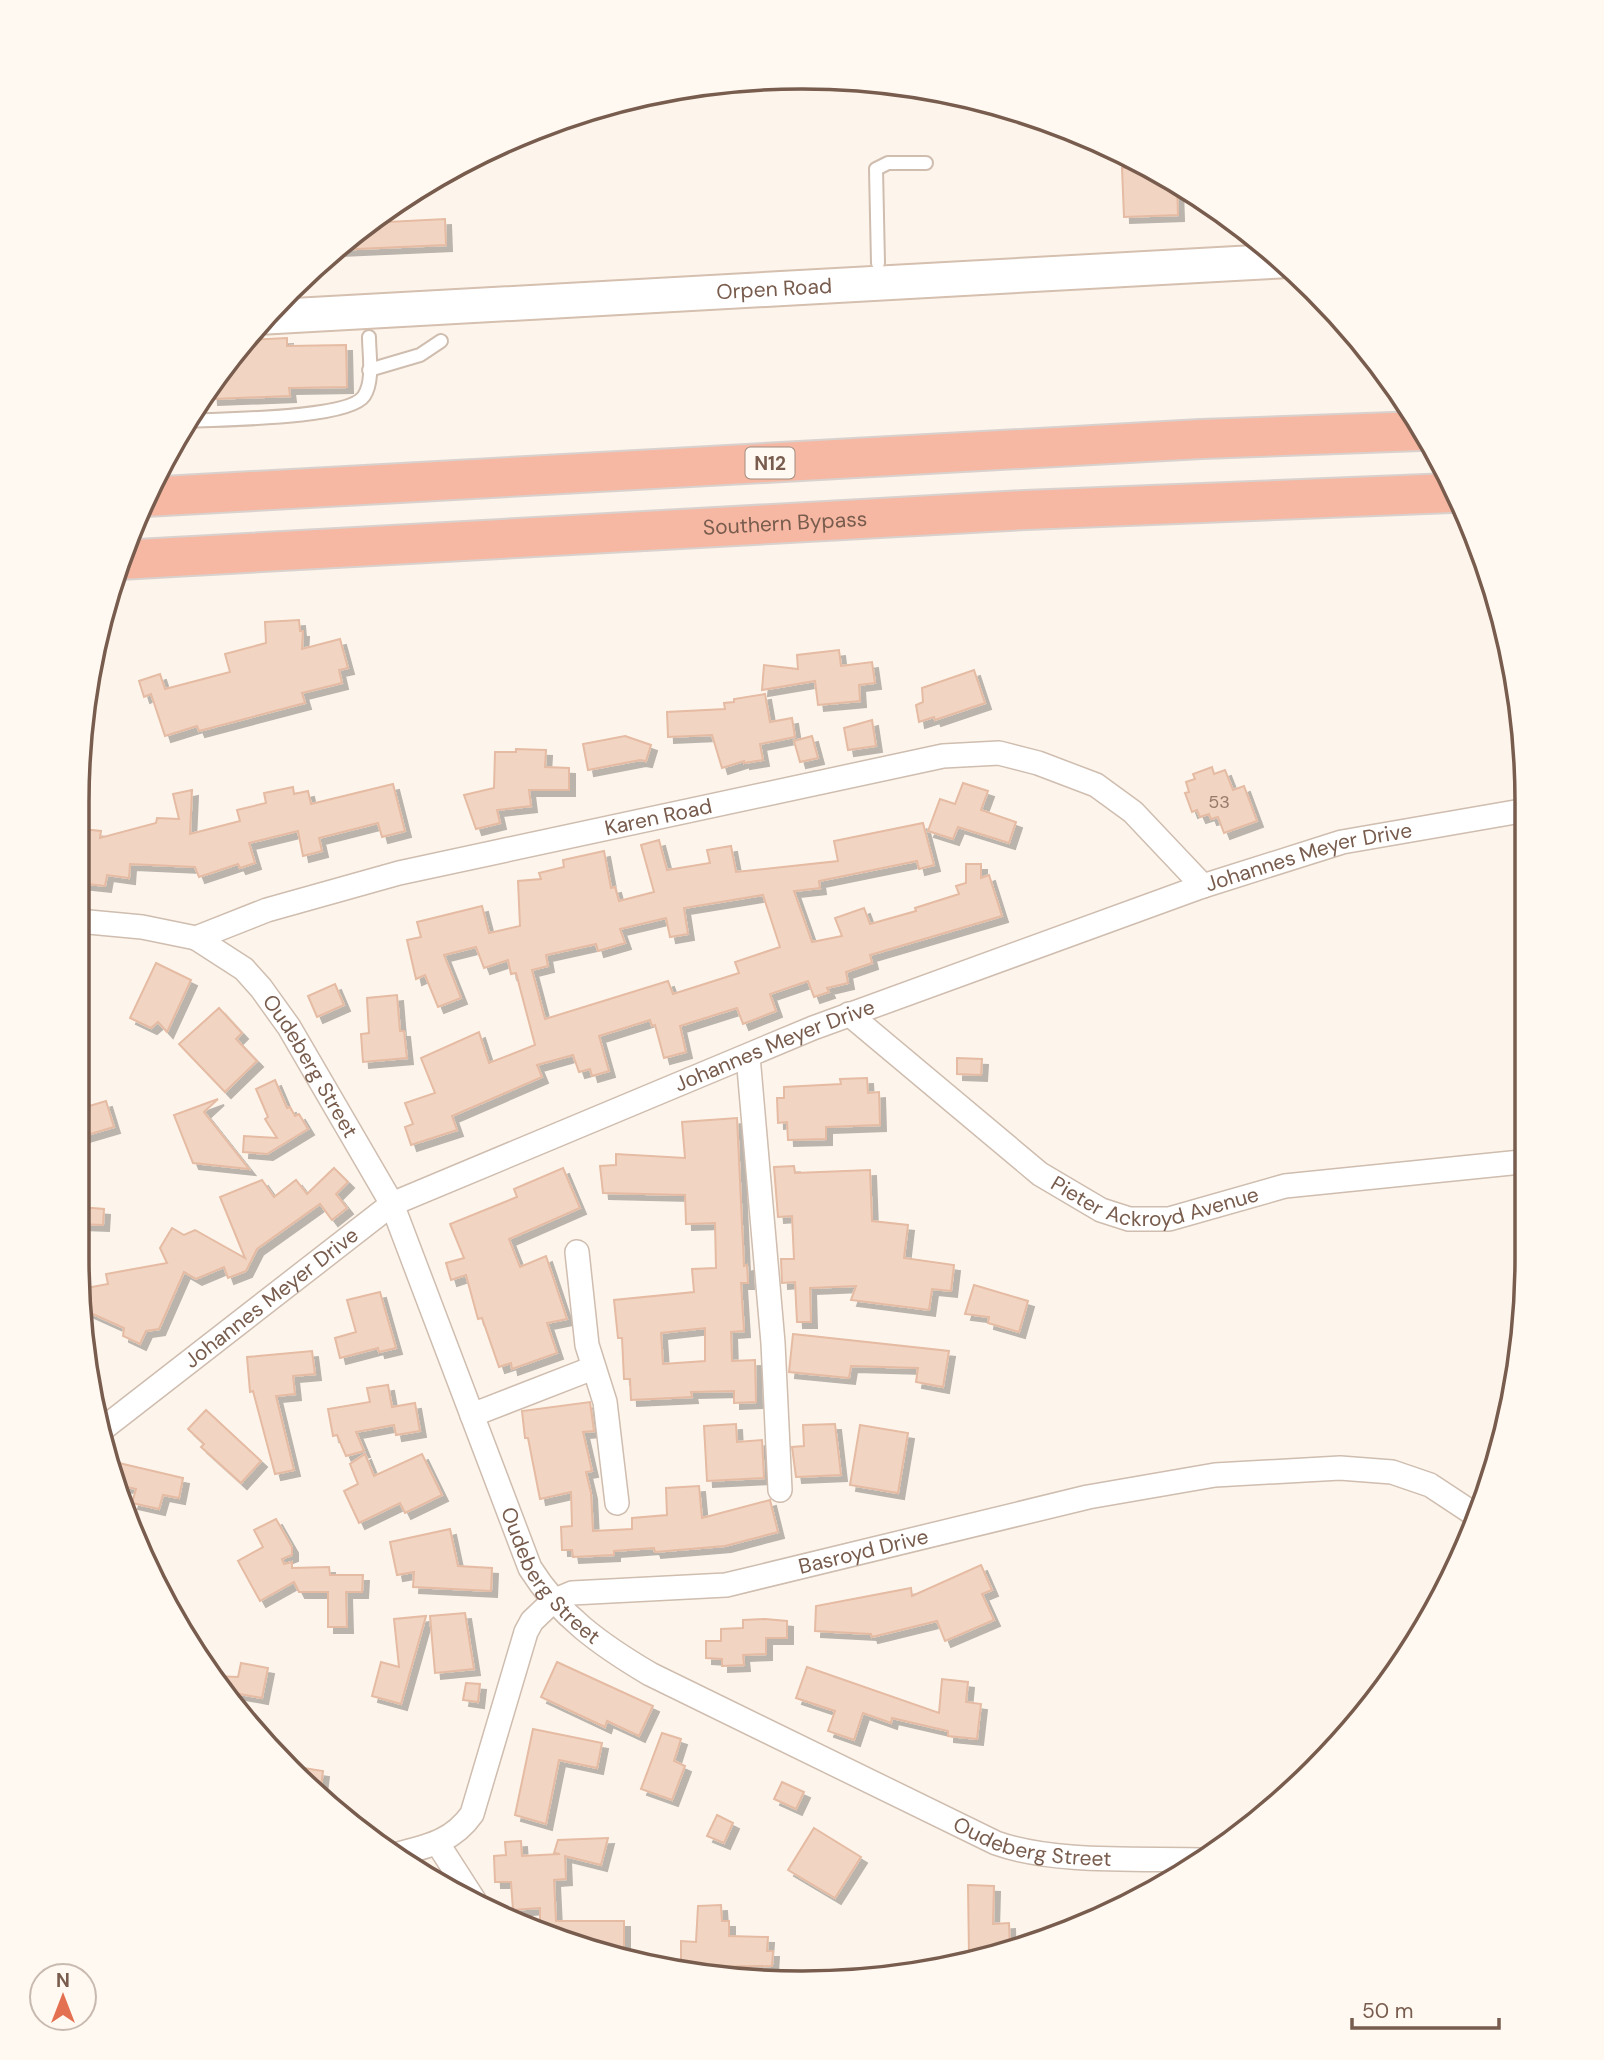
<svg xmlns="http://www.w3.org/2000/svg" width="1604" height="2060" viewBox="0 0 1604 2060" font-family="'DM Sans',sans-serif">
<defs>
<filter id="shadow"><feDropShadow dx="6" dy="6" stdDeviation="0" flood-color="#0004"/></filter>
</defs>
<rect width="100%" height="100%" fill="#fdf5eb"/>
<!-- building -->
<g fill="#f2d4c2" stroke="#e5bba3" stroke-width="2" fill-rule="evenodd" filter="url(#shadow)">
<polygon points="1145,167 1177,184 1178,215 1124,217 1122,168"/>
<polygon points="445,219 446,245 333,250 368,223"/>
<polygon points="287,338 287,346 346,345 347,387 289,388 290,396 212,399 211,385 227,361 246,340"/>
<polygon points="299,620 300,631 303,631 302,649 340,639 348,668 339,670 342,683 302,693 305,703 199,731 197,726 165,736 151,694 144,697 139,681 160,674 165,689 230,672 225,654 266,643 265,622"/>
<polygon points="839,650 841,666 872,662 875,683 859,685 860,701 818,705 815,681 762,690 764,665 798,669 797,655"/>
<polygon points="974,670 985,703 935,720 934,717 919,722 916,705 923,702 922,688"/>
<polygon points="765,694 770,722 792,718 795,737 760,744 763,760 744,763 744,761 722,768 712,735 668,737 667,712 725,709 724,703 734,702 734,699"/>
<polygon points="872,720 876,746 848,750 844,728"/>
<polygon points="625,736 651,745 646,761 640,760 588,770 583,744"/>
<polygon points="812,736 818,758 800,762 794,741"/>
<polygon points="516,749 546,750 545,767 569,768 569,790 529,790 531,806 497,810 500,823 476,829 464,795 494,788 495,752 516,752"/>
<polygon points="1212,767 1214,774 1225,770 1233,790 1244,786 1257,821 1224,833 1218,817 1211,819 1209,814 1200,817 1197,810 1192,812 1185,793 1189,792 1186,782 1195,779 1193,774"/>
<polygon points="963,783 988,791 981,810 1016,822 1009,843 958,827 953,839 928,831 940,799 955,804"/>
<polygon points="393,784 405,831 382,837 378,823 319,838 322,851 303,856 298,831 249,843 255,863 240,868 238,864 199,877 195,867 130,864 129,878 107,875 105,886 78,883 78,838 81,838 82,829 101,831 100,838 156,823 157,818 179,819 173,794 192,790 190,834 240,821 237,810 266,803 264,793 293,787 294,794 308,791 311,804"/>
<path d="M 923,823 L 934,865 L 919,869 L 917,861 L 819,881 L 820,888 L 794,891 L 812,942 L 842,936 L 835,918 L 864,908 L 870,924 L 916,911 L 915,908 L 959,894 L 956,886 L 966,883 L 966,864 L 981,864 L 981,878 L 989,875 L 1002,916 L 870,955 L 872,963 L 846,972 L 848,983 L 827,988 L 829,992 L 814,997 L 808,981 L 770,994 L 776,1011 L 743,1024 L 737,1008 L 680,1026 L 686,1052 L 664,1058 L 655,1025 L 652,1026 L 650,1020 L 599,1036 L 609,1071 L 592,1076 L 590,1069 L 579,1072 L 573,1055 L 537,1065 L 542,1077 L 452,1116 L 457,1130 L 411,1145 L 405,1127 L 413,1124 L 405,1103 L 435,1093 L 421,1058 L 479,1032 L 489,1063 L 535,1045 L 516,973 L 511,974 L 508,960 L 484,968 L 476,947 L 444,955 L 461,998 L 438,1007 L 425,975 L 416,979 L 407,940 L 421,937 L 417,922 L 482,906 L 489,933 L 520,926 L 518,881 L 541,879 L 539,873 L 564,867 L 563,860 L 604,851 L 611,888 L 615,887 L 619,901 L 654,892 L 641,845 L 659,840 L 667,870 L 710,863 L 707,850 L 731,846 L 736,872 L 838,861 L 834,841 ZM 763,895 L 780,947 L 735,962 L 739,973 L 673,994 L 668,981 L 545,1019 L 532,970 L 548,966 L 546,955 L 596,944 L 598,951 L 625,943 L 620,929 L 666,918 L 670,937 L 688,934 L 684,908 Z"/>
<polygon points="156,963 191,980 167,1032 158,1022 151,1028 130,1018"/>
<polygon points="335,984 344,1005 317,1017 308,996"/>
<polygon points="397,995 400,1031 404,1031 407,1058 363,1062 361,1034 369,1033 367,998"/>
<polygon points="219,1008 242,1033 236,1039 257,1061 225,1092 179,1044"/>
<polygon points="957,1058 982,1059 981,1075 957,1074"/>
<polygon points="867,1078 868,1093 879,1092 880,1125 826,1127 826,1139 788,1140 787,1122 778,1123 777,1098 784,1098 784,1087 841,1084 840,1079"/>
<polygon points="275,1080 287,1108 290,1107 295,1116 299,1114 308,1129 267,1154 243,1152 244,1136 277,1138 265,1119 268,1117 256,1089"/>
<polygon points="218,1099 204,1112 249,1169 193,1163 174,1115"/>
<polygon points="106,1101 114,1127 77,1138 77,1112 85,1114 89,1106"/>
<path d="M 737,1118 L 744,1266 L 747,1265 L 748,1283 L 741,1283 L 744,1331 L 731,1332 L 732,1361 L 755,1360 L 756,1402 L 734,1403 L 734,1391 L 691,1392 L 692,1397 L 631,1400 L 630,1379 L 624,1379 L 622,1338 L 618,1338 L 614,1300 L 694,1292 L 692,1269 L 716,1268 L 715,1223 L 686,1224 L 685,1195 L 603,1193 L 600,1166 L 616,1165 L 616,1154 L 685,1158 L 682,1122 ZM 705,1328 L 705,1361 L 663,1364 L 661,1333 Z"/>
<polygon points="794,1166 795,1173 870,1170 872,1221 908,1225 904,1258 954,1265 951,1291 932,1289 929,1310 851,1300 856,1286 810,1288 811,1322 797,1322 795,1282 782,1283 781,1259 794,1259 792,1216 778,1217 774,1167"/>
<polygon points="334,1168 348,1182 336,1194 347,1208 332,1220 320,1204 257,1249 246,1271 228,1278 224,1267 196,1279 184,1272 159,1329 146,1331 140,1344 123,1336 124,1328 84,1310 81,1289 108,1284 106,1274 167,1263 160,1248 172,1228 184,1235 195,1230 245,1258 220,1197 262,1180 274,1197 296,1180 307,1194"/>
<polygon points="563,1168 580,1208 509,1239 520,1267 546,1256 567,1319 547,1323 557,1353 512,1369 511,1363 499,1367 482,1318 478,1319 466,1275 451,1280 446,1263 464,1258 450,1224 517,1197 514,1189"/>
<polygon points="80,1207 104,1209 103,1225 79,1224"/>
<polygon points="974,1285 1028,1301 1019,1332 988,1323 989,1317 965,1314"/>
<polygon points="380,1292 396,1348 379,1352 378,1348 340,1358 335,1338 356,1332 347,1300"/>
<polygon points="793,1334 949,1351 943,1387 916,1382 918,1368 851,1366 849,1378 789,1372"/>
<polygon points="312,1351 315,1374 293,1376 295,1394 276,1396 294,1470 275,1474 253,1391 250,1392 247,1357"/>
<polygon points="388,1385 392,1407 415,1403 420,1431 396,1435 394,1425 356,1432 364,1451 346,1456 337,1435 333,1436 328,1409 370,1402 367,1388"/>
<polygon points="590,1402 594,1431 583,1432 592,1471 586,1472 591,1493 593,1531 632,1529 632,1518 667,1515 666,1488 699,1486 702,1518 770,1500 778,1532 725,1546 655,1552 654,1548 614,1551 614,1555 573,1557 572,1550 562,1550 561,1527 572,1526 571,1492 540,1499 528,1438 525,1438 522,1411"/>
<polygon points="206,1410 261,1461 241,1483 201,1447 204,1444 188,1429"/>
<polygon points="736,1424 737,1442 762,1440 764,1478 707,1481 704,1426"/>
<polygon points="835,1424 841,1475 796,1477 792,1447 804,1446 803,1425"/>
<polygon points="860,1425 908,1433 898,1493 850,1485"/>
<polygon points="365,1454 374,1476 422,1454 442,1495 405,1513 400,1503 359,1523 344,1491 358,1484 350,1464"/>
<polygon points="119,1463 183,1478 179,1498 163,1495 159,1509 132,1503 136,1489 118,1485 115,1477"/>
<polygon points="276,1519 292,1547 292,1555 282,1559 284,1564 292,1562 292,1568 329,1567 330,1575 363,1575 362,1592 346,1592 347,1627 328,1627 328,1592 299,1592 294,1582 260,1601 238,1561 263,1547 254,1530"/>
<polygon points="450,1529 458,1566 492,1568 491,1591 413,1587 414,1572 397,1575 390,1542"/>
<polygon points="981,1565 992,1590 982,1594 994,1620 945,1641 937,1621 872,1637 871,1634 815,1631 816,1606 911,1588 912,1596"/>
<polygon points="465,1613 474,1669 435,1673 430,1616"/>
<polygon points="426,1616 401,1704 372,1696 381,1662 399,1667 394,1619"/>
<polygon points="765,1619 787,1621 787,1638 766,1638 766,1654 743,1655 744,1665 722,1666 722,1659 706,1658 706,1641 721,1641 721,1629 743,1628 743,1620"/>
<polygon points="557,1662 653,1706 639,1736 607,1721 605,1727 541,1697"/>
<polygon points="241,1663 268,1668 262,1698 229,1692 217,1676 238,1677"/>
<polygon points="807,1667 939,1713 942,1679 968,1682 966,1702 981,1704 977,1739 948,1736 948,1731 892,1718 891,1723 863,1713 854,1740 828,1731 835,1711 796,1698"/>
<polygon points="466,1683 480,1684 478,1702 463,1700"/>
<polygon points="533,1729 602,1743 597,1768 559,1760 546,1824 515,1815"/>
<polygon points="662,1733 681,1739 674,1761 685,1766 672,1800 641,1789"/>
<polygon points="285,1765 323,1771 320,1794 290,1771"/>
<polygon points="782,1782 804,1792 796,1809 774,1799"/>
<polygon points="717,1815 733,1823 724,1843 707,1836"/>
<polygon points="814,1828 861,1857 835,1898 788,1870"/>
<polygon points="608,1838 601,1865 565,1856 566,1879 554,1880 556,1921 624,1921 624,1958 614,1958 526,1922 540,1921 540,1908 513,1910 511,1882 495,1882 494,1856 506,1855 505,1842 521,1841 522,1856 560,1854 554,1853 558,1840"/>
<polygon points="968,1885 994,1886 993,1924 1009,1923 1010,1950 969,1955"/>
<polygon points="721,1905 722,1921 729,1921 729,1936 768,1937 767,1951 773,1951 772,1966 681,1967 681,1941 696,1942 698,1906"/>
</g>
<g fill="none" stroke-linecap="round" stroke-linejoin="round">
<!-- lane casing -->
<g stroke="#cfbdaf" stroke-width="16">
<g id="lane">
<polyline points="878,263 876,169 888,163 926,163"/>
<polyline points="369,370 420,355 441,341"/>
<path d="M 189,421 C 221,419 349,419 364,396 C 374,381 369,354 369,337"/>
</g>
</g>
<!-- street casing -->
<g stroke="#cfbdaf" stroke-width="26">
<g id="street">
<path id="s1" d="M 78,921 L 142,927 L 196,938 L 267,910 L 399,873 L 943,756 L 999,753 L 1038,763 L 1096,785 L 1133,812 L 1203,886"/>
<path id="s2" d="M 196,938 L 244,969 L 261,988 L 289,1027 L 392,1204 L 530,1568 C 560,1616 601,1645 650,1674 L 996,1843 C 1055,1864 1142,1858 1206,1860"/>
<path id="s3" d="M 849,1014 L 1040,1174 L 1101,1210 L 1129,1219 L 1169,1219 L 1285,1186 L 1521,1162"/>
<polyline points="748,1056 773,1343 780,1490"/>
<polyline points="577,1252 587,1345 605,1402 617,1503"/>
<polyline points="472,1415 593,1368"/>
<path id="s4" d="M 100,1431 L 392,1204 L 813,1028 L 1203,886 L 1342,842 L 1521,811"/>
<polyline points="438,1844 474,1900"/>
<path id="s5" d="M 398,1854 C 429,1846 453,1841 472,1814 L 526,1632 L 532,1621 L 553,1601 L 572,1593 L 726,1585 L 1088,1497 L 1215,1475 L 1340,1468 L 1392,1472 L 1430,1485 L 1477,1516"/>
</g>
</g>
<!-- secondary casing -->
<g stroke="#d5bfaf" stroke-width="37">
<g id="secondary">
<path id="s6" d="M 267,317 L 1280,261"/>
</g>
</g>
<!-- highway casing -->
<g stroke="#d9d1cd" stroke-width="42">
<g id="highway">
<polyline points="145,497 1201,439 1420,431"/>
<path id="s7" d="M 119,560 L 1025,510 L 1451,493"/>
</g>
</g>
<!-- lane -->
<use href="#lane" stroke="#fff" stroke-width="12"/>
<!-- street -->
<use href="#street" stroke="#fff" stroke-width="23"/>
<!-- secondary -->
<use href="#secondary" stroke="#fff" stroke-width="33"/>
<!-- highway -->
<use href="#highway" stroke="#f6b7a3" stroke-width="38"/>
</g>
<g text-anchor="middle" stroke-width="5" stroke-linejoin="round" paint-order="stroke">
<!-- number labels -->
<g font-size="18" fill="#967a6a">
<text x="1219" y="808">53</text>
</g>
<!-- shield labels -->
<rect fill="#fff9f2" stroke="#a08b7e" stroke-width="2" x="745.5" y="447.5" width="49" height="31" rx="5"/>
<g font-size="19" font-weight="bold" fill="#785c4d">
<text x="770" y="470">N12</text>
</g>
<!-- street labels -->
<g font-size="21" fill="#785c4d" stroke="#fff9f2">
<text dy="7" stroke="none"><textPath href="#s6" startOffset="508">Orpen Road</textPath></text>
<text dy="7" stroke="none"><textPath href="#s7" startOffset="667">Southern Bypass</textPath></text>
<text dy="7" stroke="none"><textPath href="#s1" startOffset="598">Karen Road</textPath></text>
<text dy="7" stroke="none"><textPath href="#s4" startOffset="1351">Johannes Meyer Drive</textPath></text>
<text dy="7" stroke="none"><textPath href="#s4" startOffset="784">Johannes Meyer Drive</textPath></text>
<text dy="7" stroke="none"><textPath href="#s2" startOffset="175">Oudeberg Street</textPath></text>
<text dy="7" stroke="none"><textPath href="#s3" startOffset="373">Pieter Ackroyd Avenue</textPath></text>
<text dy="7" stroke="none"><textPath href="#s4" startOffset="217">Johannes Meyer Drive</textPath></text>
<text dy="7" stroke="none"><textPath href="#s5" startOffset="634">Basroyd Drive</textPath></text>
<text dy="7" stroke="none"><textPath href="#s2" startOffset="742">Oudeberg Street</textPath></text>
<text dy="7" stroke="none"><textPath href="#s2" startOffset="1307">Oudeberg Street</textPath></text>
</g>
</g>
<!-- crop -->
<path d="M0 0H1604V2060H0ZM802 89H802A713 713 0 0 1 1515 802V1258A713 713 0 0 1 802 1971H802A713 713 0 0 1 89 1258V802A713 713 0 0 1 802 89Z" fill="#fff9f2" fill-rule="evenodd"/>
<path fill="none" stroke="#785c4d" stroke-width="3.5" d="M802 89H802A713 713 0 0 1 1515 802V1258A713 713 0 0 1 802 1971H802A713 713 0 0 1 89 1258V802A713 713 0 0 1 802 89Z"/>
<!-- north arrow -->
<g transform="translate(63 1997)"><circle r="33" fill="#fff9f2" stroke="#c9bab0" stroke-width="2"/>
<path d="M0-5L12 26L0 18L-12 26Z" fill="#e47052"/>
<text y="-10" font-size="19" font-weight="bold" text-anchor="middle" fill="#785c4d">N</text>
</g>
<!-- scale -->
<path d="M1352 2018v10h147v-10" fill="none" stroke="#785c4d" stroke-width="3.5"/>
<text x="1362" y="2018" font-size="21" fill="#785c4d" stroke="#fff9f2" stroke-width="5" paint-order="stroke">50 m</text>
</svg>
